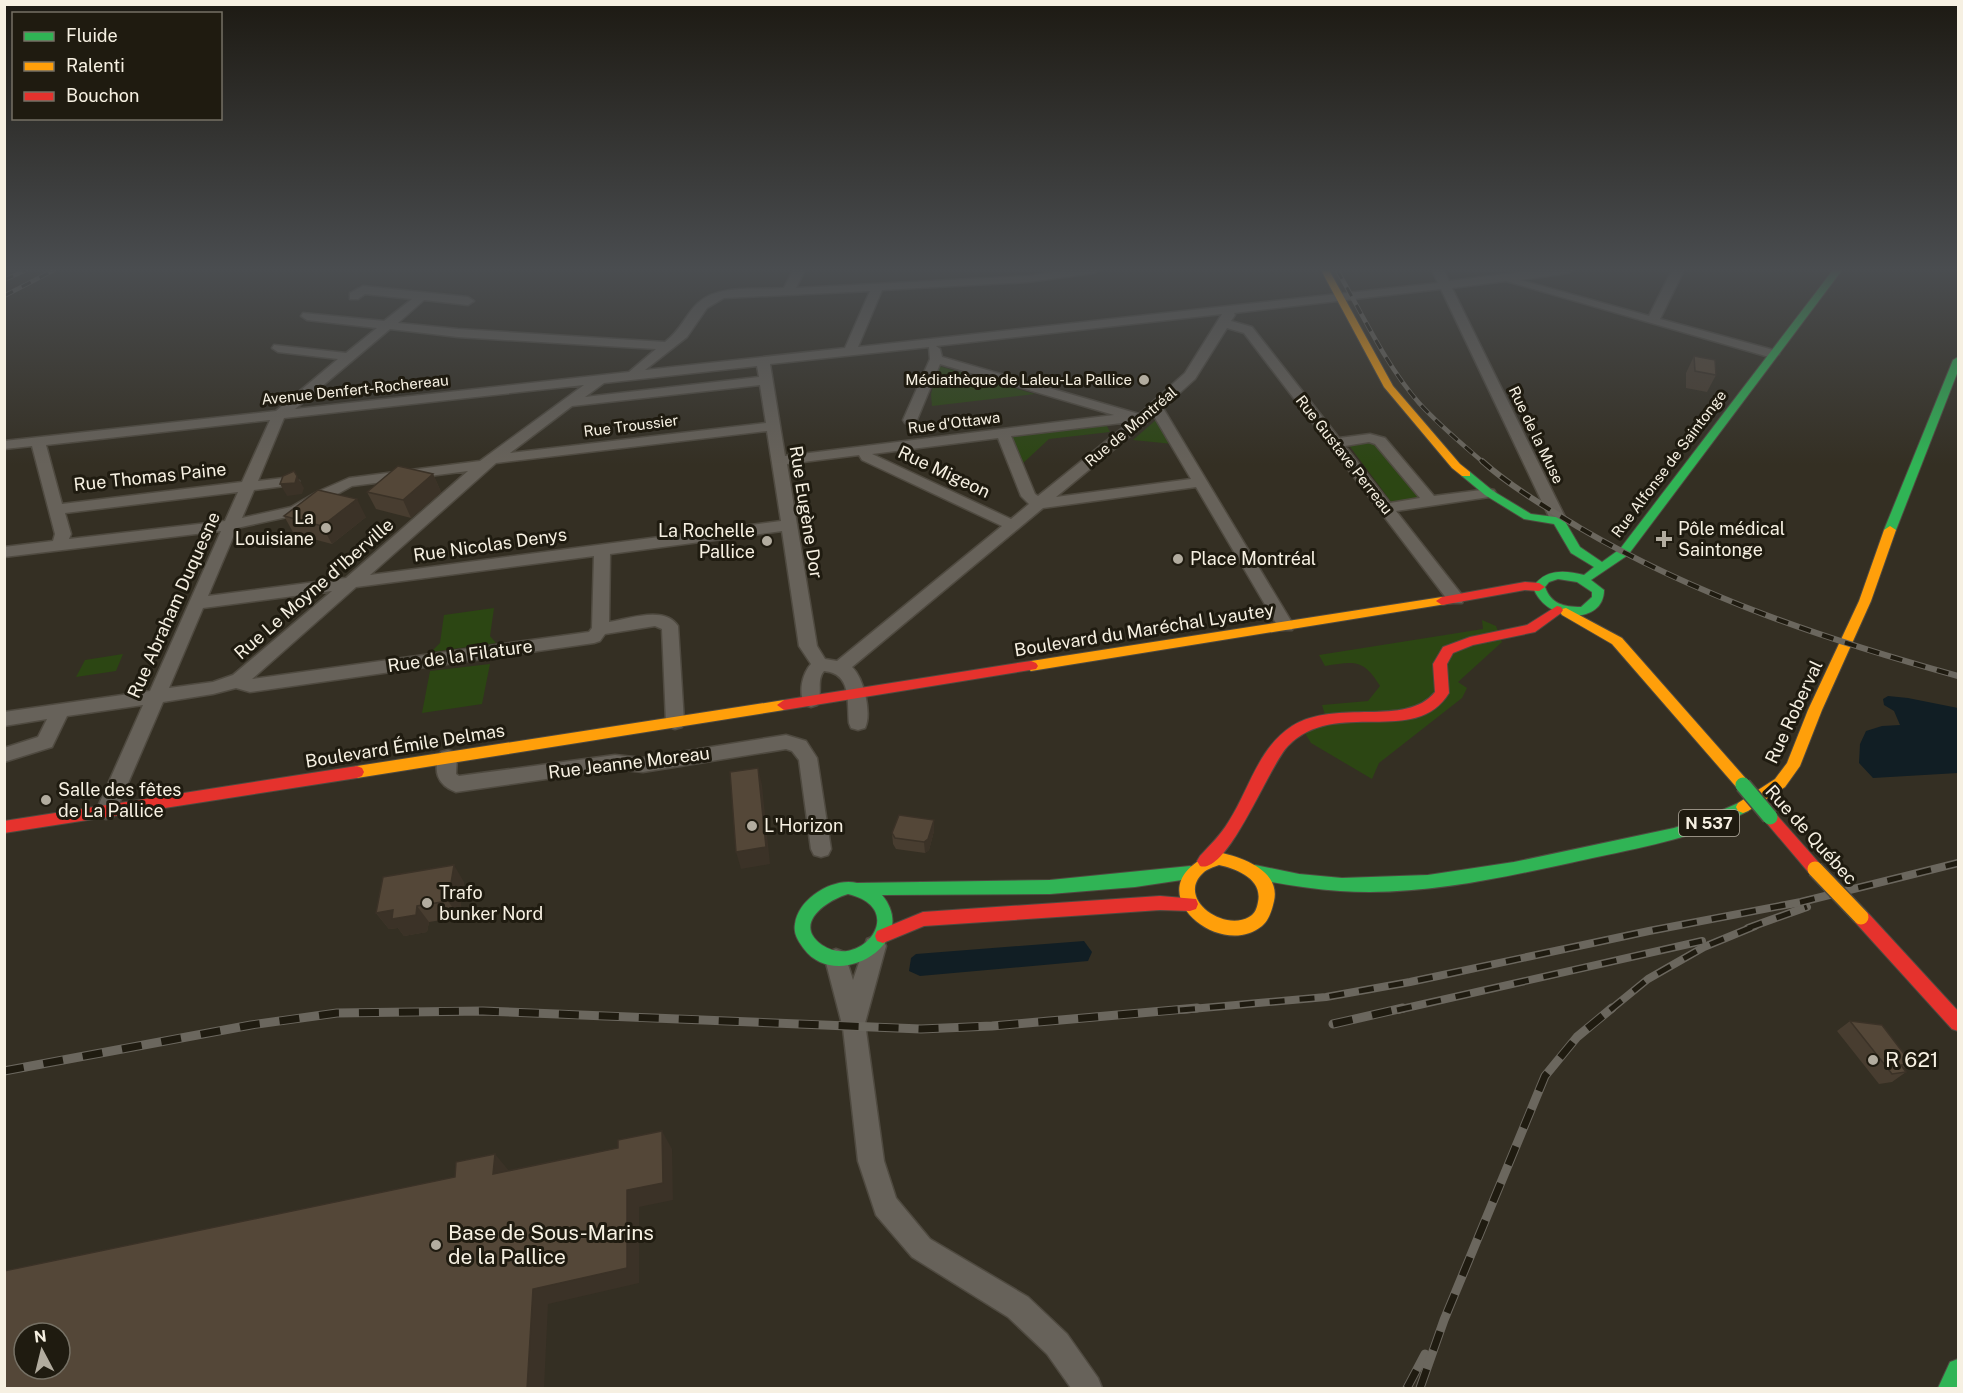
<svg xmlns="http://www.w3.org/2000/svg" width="1963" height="1393" viewBox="0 0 1963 1393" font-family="'Public Sans',sans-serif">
<rect width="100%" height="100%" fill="#342f23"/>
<!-- green -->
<g fill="#2c4613">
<polygon points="939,366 1035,394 932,406 931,394"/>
<polygon points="1157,419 1173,444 1133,440"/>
<polygon points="1106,424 1110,432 1049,439 1021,465 1010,436"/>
<polygon points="1374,441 1421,499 1392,503 1348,444"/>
<polygon points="494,608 490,636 496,643 431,652 440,643 444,615"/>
<path d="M 1482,620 L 1496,626 L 1502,642 L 1458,682 L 1467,688 L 1462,698 L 1379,763 L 1372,779 L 1311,743 L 1302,728 L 1326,718 L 1322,705 L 1368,701 L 1380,686 C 1364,659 1354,661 1325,666 L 1319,655 L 1483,629 Z"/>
<polygon points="123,654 116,671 76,677 85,660"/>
<polygon points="490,664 482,704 422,713 430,671"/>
</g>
<!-- water -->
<g fill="#111e24">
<polygon points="1888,696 1908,698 1958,708 1958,773 1873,778 1859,763 1860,744 1866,731 1882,726 1900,725 1894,711 1884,705 1883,699"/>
<polygon points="1084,941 1092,952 1088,961 920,976 909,971 911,958 916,954"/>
</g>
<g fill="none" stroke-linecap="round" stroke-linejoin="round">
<!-- street casing -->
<g stroke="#4f4a40" stroke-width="3">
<g id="street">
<path d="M 793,270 L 805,270 L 796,288 L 1028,276 L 1067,270 L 1100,270 L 1094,273 L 1028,282 L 882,290 L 858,347 L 1438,283 L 1432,270 L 1444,270 L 1449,281 L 1539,270 L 1574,270 L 1568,273 L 1520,280 L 1649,316 L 1672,270 L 1684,270 L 1660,319 L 1777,351 L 1779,354 L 1773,358 L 1769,357 L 1506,281 L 1452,288 L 1567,521 L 1559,526 L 1551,521 L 1441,289 L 1234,313 L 1235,315 L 1231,321 L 1252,327 L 1339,438 L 1370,434 L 1385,438 L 1434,496 L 1489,489 L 1494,490 L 1496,493 L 1489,497 L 1396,511 L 1462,595 L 1464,599 L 1462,603 L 1450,603 L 1244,333 L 1227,328 L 1195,379 L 1163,408 L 1294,626 L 1292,630 L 1280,630 L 1196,487 L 1043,508 L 852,667 C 864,678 872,714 865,728 L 858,730 L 851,728 L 849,723 C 847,702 852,673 824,671 C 816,680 823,694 817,705 L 811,707 L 805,705 C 798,693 802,674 811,664 L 799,646 L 782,531 L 610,554 L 609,622 C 628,619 665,605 678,626 L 684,722 L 682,727 L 675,729 L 668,727 L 666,722 L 662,629 L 655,626 L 605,634 L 600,641 L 594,643 L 250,692 L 236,688 L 213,694 L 163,702 L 116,811 L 113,817 L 106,819 L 99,817 L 96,811 L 143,705 L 67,716 L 52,747 L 4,762 L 4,748 L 38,737 L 47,719 L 4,726 L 4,712 L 150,691 L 221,531 L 4,557 L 4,547 L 53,541 L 55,534 L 32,446 L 4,449 L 4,441 L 276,411 L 338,359 L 278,352 L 272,348 L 274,345 L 346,353 L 377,328 L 307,320 L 301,316 L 303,313 L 384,321 L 412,299 L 365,294 L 358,299 L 350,299 L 350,293 L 363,286 L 468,297 L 474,301 L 468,305 L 424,300 L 398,323 L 458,329 L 665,342 C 682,329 685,315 698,303 C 718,284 759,290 784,288 ZM 870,291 L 845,348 L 645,370 L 687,337 L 707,308 L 724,298 ZM 1222,314 L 1185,373 L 1139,414 L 942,357 L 940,349 L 936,346 ZM 390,329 L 458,337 L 656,349 L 629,372 L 295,409 ZM 929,347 L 930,359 L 903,420 L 905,423 L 910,424 L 917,420 L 940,364 L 1114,415 L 785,456 L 770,364 ZM 757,366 L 759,377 L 585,397 L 604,383 ZM 584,385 L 480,461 L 349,478 L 317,492 L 291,507 L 242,518 L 254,490 L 292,485 L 299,481 L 292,477 L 258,481 L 284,418 ZM 760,385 L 766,423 L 510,453 L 572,406 ZM 1154,416 L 1191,479 L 1056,497 ZM 270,420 L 242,482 L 62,504 L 46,445 ZM 1130,422 L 1038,496 L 1035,494 L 1011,436 ZM 767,431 L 781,521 L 370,575 L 496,463 ZM 998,438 L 1021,496 L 1029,504 L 1011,519 L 872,454 ZM 1369,442 L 1375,444 L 1420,498 L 1390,503 L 1345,446 ZM 859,455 L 862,460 L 1002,526 L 837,661 L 825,659 L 817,646 L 787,464 ZM 468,471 L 346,578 L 208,596 L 237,528 L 301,514 L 352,486 ZM 238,492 L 225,521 L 69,539 L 71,534 L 65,513 ZM 594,556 L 592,628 L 589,632 L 252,679 L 356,587 ZM 332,591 L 233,675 L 213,682 L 169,688 L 203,608 Z"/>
<path d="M 786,735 L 806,741 L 817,758 L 831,849 L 828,855 L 821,857 L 814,855 L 811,849 L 799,760 L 792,751 L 786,749 L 643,772 L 615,769 L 456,792 C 437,785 432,770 441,752 L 448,750 L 455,752 L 457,757 L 456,774 L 459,776 L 615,755 L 643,758 Z"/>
<polygon points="875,936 883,939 886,946 865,1023 884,1161 896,1198 930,1239 1028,1297 1067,1334 1098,1378 1102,1388 1071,1388 1047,1354 1008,1317 912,1257 876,1215 858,1161 843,1028 825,959 828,952 836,949 844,952 853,980 867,939"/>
</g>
</g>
<!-- fast casing -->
<g stroke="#4f4a40" stroke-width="2">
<g id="fast">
<path d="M 1833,270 L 1842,270 L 1628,555 L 1591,580 L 1604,590 C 1604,626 1545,623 1533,587 C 1545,569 1564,570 1584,575 L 1594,567 L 1571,553 L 1554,524 L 1524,519 L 1485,495 L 1462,476 L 1462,472 L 1470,472 L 1493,491 L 1531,514 L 1563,518 L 1580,547 L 1602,562 L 1620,549 ZM 1558,579 L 1577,582 L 1592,592 L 1592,597 L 1581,607 C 1564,607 1551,604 1545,587 L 1549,582 Z"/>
<polygon points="1958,357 1958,371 1896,530 1890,534 1886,533 1884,530 1953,360"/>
<path d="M 1743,801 L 1748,803 L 1750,807 L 1748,811 C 1701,836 1649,846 1597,857 C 1513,875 1426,897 1340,891 C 1311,889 1283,884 1255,879 L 1250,877 L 1247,872 L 1250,867 L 1255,865 L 1299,874 L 1342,878 L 1428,875 L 1514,862 L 1674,828 L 1704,818 Z"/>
<path d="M 1190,866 L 1195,868 L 1198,873 L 1195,878 L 1135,887 L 1050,894 L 882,895 C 922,943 837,993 804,949 C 799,942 793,934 795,924 C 798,898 834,877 857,883 L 1050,880 ZM 848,894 C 910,909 860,971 822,945 C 792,924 827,900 848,894 Z"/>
<polygon points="1958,1359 1958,1388 1938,1388 1950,1362"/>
</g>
</g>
<!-- slow casing -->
<g stroke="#4f4a40" stroke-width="2">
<g id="slow">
<polygon points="1321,270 1329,270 1393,386 1460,464 1470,472 1470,476 1462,476 1452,468 1384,387"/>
<polygon points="1890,526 1896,530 1871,601 1822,710 1800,766 1785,787 1748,811 1743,813 1738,811 1736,807 1738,803 1775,779 1787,763 1808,710 1859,601 1884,530"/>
<polygon points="1442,597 1446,598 1448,601 1446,604 1031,671 1024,666 1031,661"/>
<polygon points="1566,608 1622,638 1748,781 1750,785 1748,789 1738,789 1612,644 1562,615 1560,612 1562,609"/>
<polygon points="784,700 791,705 784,710 357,778 352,776 350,772 352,768 357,766"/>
<path d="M 1218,852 C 1241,857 1281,870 1274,901 C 1272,910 1269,920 1262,926 C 1217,963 1128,883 1218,852 ZM 1219,865 C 1237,869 1263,879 1258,902 C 1257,908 1255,914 1249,917 C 1223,932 1176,898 1203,873 C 1207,869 1214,867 1219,865 Z"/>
</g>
</g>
<!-- jam casing -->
<g stroke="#4f4a40" stroke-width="2">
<g id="jam">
<polygon points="1525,582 1539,583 1545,587 1539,591 1525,590 1442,605 1436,601 1442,597"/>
<path d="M 1557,606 L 1561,607 L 1563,610 L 1561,613 L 1535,632 L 1473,645 L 1453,653 L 1447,664 L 1449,693 C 1416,748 1335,697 1288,746 C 1269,765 1228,875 1200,866 L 1197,861 L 1200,856 C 1210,845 1221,835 1229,821 C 1249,790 1258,748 1292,726 C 1337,698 1406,728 1435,692 L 1433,664 L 1443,647 L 1470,637 L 1527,625 Z"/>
<polygon points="1031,661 1036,663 1038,666 1036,669 784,710 777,705 784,700"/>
<polygon points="357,766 362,768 364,772 362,776 357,778 4,833 4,821"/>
<polygon points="1770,811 1775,813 1820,864 1823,869 1820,874 1815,876 1810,874 1765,821 1763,817 1765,813"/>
<polygon points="1160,896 1196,899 1198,904 1196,909 1190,911 1160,910 924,926 883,943 877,941 875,936 877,931 923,912"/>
<polygon points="1861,910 1867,912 1958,1011 1958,1031 1952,1029 1855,922 1853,917 1855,912"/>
</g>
</g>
<!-- street -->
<use href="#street" fill="#67625a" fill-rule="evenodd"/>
<!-- fast -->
<use href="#fast" fill="#30b455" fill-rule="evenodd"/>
<!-- slow -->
<use href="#slow" fill="#ff9f0a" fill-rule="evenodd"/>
<!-- jam -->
<use href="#jam" fill="#e5322d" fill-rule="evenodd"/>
<!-- rail-far3 casing -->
<g stroke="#6b675e" stroke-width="4.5">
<g id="rail-far3">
<path d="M 1337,270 C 1363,315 1385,364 1419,403 C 1439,425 1462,444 1484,463"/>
<polyline points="4,280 26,270"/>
<polyline points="4,296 54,270"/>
</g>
</g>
<!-- rail-far2 casing -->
<g stroke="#6b675e" stroke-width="6">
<path id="rail-far2" d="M 1482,461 C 1511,487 1547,508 1580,528 C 1698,597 1827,640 1958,676"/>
</g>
<!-- rail-far1 casing -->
<g stroke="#6b675e" stroke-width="8">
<g id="rail-far1">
<polyline points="1748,928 1807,907"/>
<polyline points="1180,1010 1326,997 1410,982 1649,931 1801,902 1958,863"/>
<polyline points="1397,1010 1702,941"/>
<polyline points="1610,1010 1648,979 1704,947 1755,926"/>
</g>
</g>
<!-- rail casing -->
<g stroke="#6b675e" stroke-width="9">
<g id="rail">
<polyline points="1333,1024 1403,1008"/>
<polyline points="4,1071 251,1025 337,1013 483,1011 921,1029 992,1026 1197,1008"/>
<polyline points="1407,1388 1425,1354"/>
<polyline points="1420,1388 1444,1320 1545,1076 1577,1037 1612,1008"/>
</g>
</g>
<!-- rail-far3 -->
<use href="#rail-far3" stroke="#1f1b10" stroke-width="3" stroke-dasharray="10" stroke-linecap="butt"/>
<!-- rail-far2 -->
<use href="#rail-far2" stroke="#1f1b10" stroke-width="4" stroke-dasharray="12" stroke-linecap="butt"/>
<!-- rail-far1 -->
<use href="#rail-far1" stroke="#1f1b10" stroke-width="5" stroke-dasharray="15" stroke-linecap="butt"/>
<!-- rail -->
<use href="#rail" stroke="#1f1b10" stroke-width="7" stroke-dasharray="20" stroke-linecap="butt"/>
<!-- fast-bridge casing -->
<g stroke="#4f4a40" stroke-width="18" stroke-linecap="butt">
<polyline id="fast-bridge" points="1743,785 1770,817"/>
</g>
<!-- slow-bridge casing -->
<g stroke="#4f4a40" stroke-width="18" stroke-linecap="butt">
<polyline id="slow-bridge" points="1815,869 1861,917"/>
</g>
<!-- fast-bridge -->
<use href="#fast-bridge" stroke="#30b455" stroke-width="15"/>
<!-- slow-bridge -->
<use href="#slow-bridge" stroke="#ff9f0a" stroke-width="15"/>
</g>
<!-- wall -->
<g fill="#483d30">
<polygon points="1694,356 1716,375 1707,392 1686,388 1686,373"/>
<polygon points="433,474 441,492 411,518 376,509 367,492"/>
<polygon points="284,516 366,517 332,544 294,534"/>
<polygon points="934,820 934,831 929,850 925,853 896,849 893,844 892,833"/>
<polygon points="464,882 459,917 429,922 427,932 404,936 398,928 389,929 376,913"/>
<polygon points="1850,1021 1911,1063 1903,1069 1906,1072 1892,1082 1879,1084 1837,1031"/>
</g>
<!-- shaded-wall -->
<g fill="#3b3227">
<polygon points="433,474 441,492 411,518 403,500"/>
<polygon points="297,476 304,488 302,494 287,496 280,484"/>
<polygon points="357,499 366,517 332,544 322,526"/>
<polygon points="758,768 762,785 770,864 741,869 736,852"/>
<polygon points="934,820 934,831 929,850 925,853 924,842"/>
<polygon points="454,865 464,882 459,917 448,901"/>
<polygon points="417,906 429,922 427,932 404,936 398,928 389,929 376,913"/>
<polygon points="662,1131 672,1149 673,1200 639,1207 639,1283 548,1304 544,1389 527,1389 533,1289 627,1190"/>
<polygon points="495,1154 510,1172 493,1174"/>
</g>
<!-- building -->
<g fill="#544738" stroke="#3b3227" stroke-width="1.5" fill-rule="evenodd">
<polygon points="1694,356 1715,360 1716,375 1695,371"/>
<polygon points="398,466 433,474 403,500 367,492"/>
<polygon points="294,471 297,476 295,483 280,484 283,476"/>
<polygon points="318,490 357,499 322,526 284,516"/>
<polygon points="758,768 766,847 736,852 730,772"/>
<polygon points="899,815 934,820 928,839 924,842 895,838 892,833"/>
<polygon points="454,865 448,901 417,906 416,915 392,919 393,910 376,913 383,877"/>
<polygon points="1850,1021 1882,1025 1911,1063 1901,1065 1906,1072 1892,1074"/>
<path d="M 662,1131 L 663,1183 L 627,1190 L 627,1268 L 533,1289 L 527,1389 L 4,1389 L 4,1271 L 455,1177 L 456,1162 L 495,1154 L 493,1174 L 618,1148 L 618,1140 ZM 24,1333 L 60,1333 L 60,1369 L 24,1369 Z"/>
</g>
<!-- sky -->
<linearGradient id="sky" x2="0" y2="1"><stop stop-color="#1d1a13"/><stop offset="0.58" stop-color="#4a4d50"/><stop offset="1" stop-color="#4a4d50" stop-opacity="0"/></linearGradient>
<rect width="1963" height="465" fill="url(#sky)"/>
<!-- markers -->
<g fill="#b2ac9f" stroke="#1f1b10" stroke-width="2">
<circle cx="1144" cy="380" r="6"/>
<circle cx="326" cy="528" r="6"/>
<path d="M1661 530h6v6h6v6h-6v6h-6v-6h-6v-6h6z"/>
<circle cx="767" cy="541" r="6"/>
<circle cx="1178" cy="559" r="6"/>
<circle cx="46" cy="800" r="6"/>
<circle cx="752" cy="826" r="6"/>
<circle cx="427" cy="903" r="6"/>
<circle cx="1873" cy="1060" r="6"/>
<circle cx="436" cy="1245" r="6"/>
</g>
<g text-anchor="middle" stroke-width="6" stroke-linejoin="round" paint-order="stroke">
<!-- far-poi labels -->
<g font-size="15" fill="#f6f0e2" stroke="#1f1b10" text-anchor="end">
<text x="1132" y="385">Médiathèque de Laleu-La Pallice</text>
</g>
<!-- far-street labels -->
<g font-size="15" fill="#f6f0e2" stroke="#1f1b10">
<text transform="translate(355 390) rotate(-6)" y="5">Avenue Denfert-Rochereau</text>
<text transform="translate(954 423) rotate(-7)" y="5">Rue d'Ottawa</text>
<text transform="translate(631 426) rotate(-7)" y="5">Rue Troussier</text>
<text transform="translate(1131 427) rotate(-40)" y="5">Rue de Montréal</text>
<text transform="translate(1536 435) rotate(64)" y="5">Rue de la Muse</text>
<text transform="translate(1344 455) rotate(52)" y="5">Rue Gustave Perreau</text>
<text transform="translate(1669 464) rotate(-53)" y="5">Rue Alfonse de Saintonge</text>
</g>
<!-- shield labels -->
<rect fill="#1f1b10" stroke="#b6b0a3" stroke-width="1.5" x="1679" y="810" width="60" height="26" rx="4.5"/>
<g font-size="16" font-weight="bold" fill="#f6f0e2">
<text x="1709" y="829">N 537</text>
</g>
<!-- street labels -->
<g font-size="18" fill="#f6f0e2" stroke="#1f1b10">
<text transform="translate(944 472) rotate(25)" y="6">Rue Migeon</text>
<text transform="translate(150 477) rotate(-6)" y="6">Rue Thomas Paine</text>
<text transform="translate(806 512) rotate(81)" y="6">Rue Eugène Dor</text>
<text transform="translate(490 545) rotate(-8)" y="6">Rue Nicolas Denys</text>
<text transform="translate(314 589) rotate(-41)" y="6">Rue Le Moyne d'Iberville</text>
<text transform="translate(174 605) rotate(-66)" y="6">Rue Abraham Duquesne</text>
<text transform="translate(1144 630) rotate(-9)" y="6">Boulevard du Maréchal Lyautey</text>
<text transform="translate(460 656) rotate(-8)" y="6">Rue de la Filature</text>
<text transform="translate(1794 712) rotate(-65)" y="6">Rue Roberval</text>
<text transform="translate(405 746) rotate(-9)" y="6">Boulevard Émile Delmas</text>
<text transform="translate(629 763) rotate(-7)" y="6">Rue Jeanne Moreau</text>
<text transform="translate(1811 835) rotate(48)" y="6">Rue de Québec</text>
</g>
<!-- poi labels -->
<g font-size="18" fill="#f6f0e2" stroke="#1f1b10" text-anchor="start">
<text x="314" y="524" text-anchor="end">La<tspan x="314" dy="21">Louisiane</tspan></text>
<text x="1678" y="535">Pôle médical<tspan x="1678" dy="21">Saintonge</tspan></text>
<text x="755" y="537" text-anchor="end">La Rochelle<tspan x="755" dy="21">Pallice</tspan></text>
<text x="1190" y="565">Place Montréal</text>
<text x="58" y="796">Salle des fêtes<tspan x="58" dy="21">de La Pallice</tspan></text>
<text x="764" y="832">L'Horizon</text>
<text x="439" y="899">Trafo<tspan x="439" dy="21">bunker Nord</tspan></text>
</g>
<!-- near-poi labels -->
<g font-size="21" fill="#f6f0e2" stroke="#1f1b10" text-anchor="start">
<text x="1885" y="1067">R 621</text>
<text x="448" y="1240">Base de Sous-Marins<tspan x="448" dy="24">de la Pallice</tspan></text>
</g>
</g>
<!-- border -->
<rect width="1963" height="1393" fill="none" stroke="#f6f0e2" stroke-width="12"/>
<!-- legend -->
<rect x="12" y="12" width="210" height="108" fill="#1f1b10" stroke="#757064" stroke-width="1.5"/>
<rect x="24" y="32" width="30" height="9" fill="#30b455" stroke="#757064" stroke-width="1.5"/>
<text x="66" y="42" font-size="18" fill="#f6f0e2">Fluide</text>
<rect x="24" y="62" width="30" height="9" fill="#ff9f0a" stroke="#757064" stroke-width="1.5"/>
<text x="66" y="72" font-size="18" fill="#f6f0e2">Ralenti</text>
<rect x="24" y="92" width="30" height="9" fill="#e5322d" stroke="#757064" stroke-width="1.5"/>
<text x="66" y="102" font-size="18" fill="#f6f0e2">Bouchon</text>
<!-- north arrow -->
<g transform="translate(42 1351) rotate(353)"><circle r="28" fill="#1f1b10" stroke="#757064" stroke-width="1.5"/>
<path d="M0-4.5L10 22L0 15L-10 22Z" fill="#b2ac9f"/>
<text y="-9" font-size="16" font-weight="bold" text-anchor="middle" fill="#f6f0e2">N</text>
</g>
</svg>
